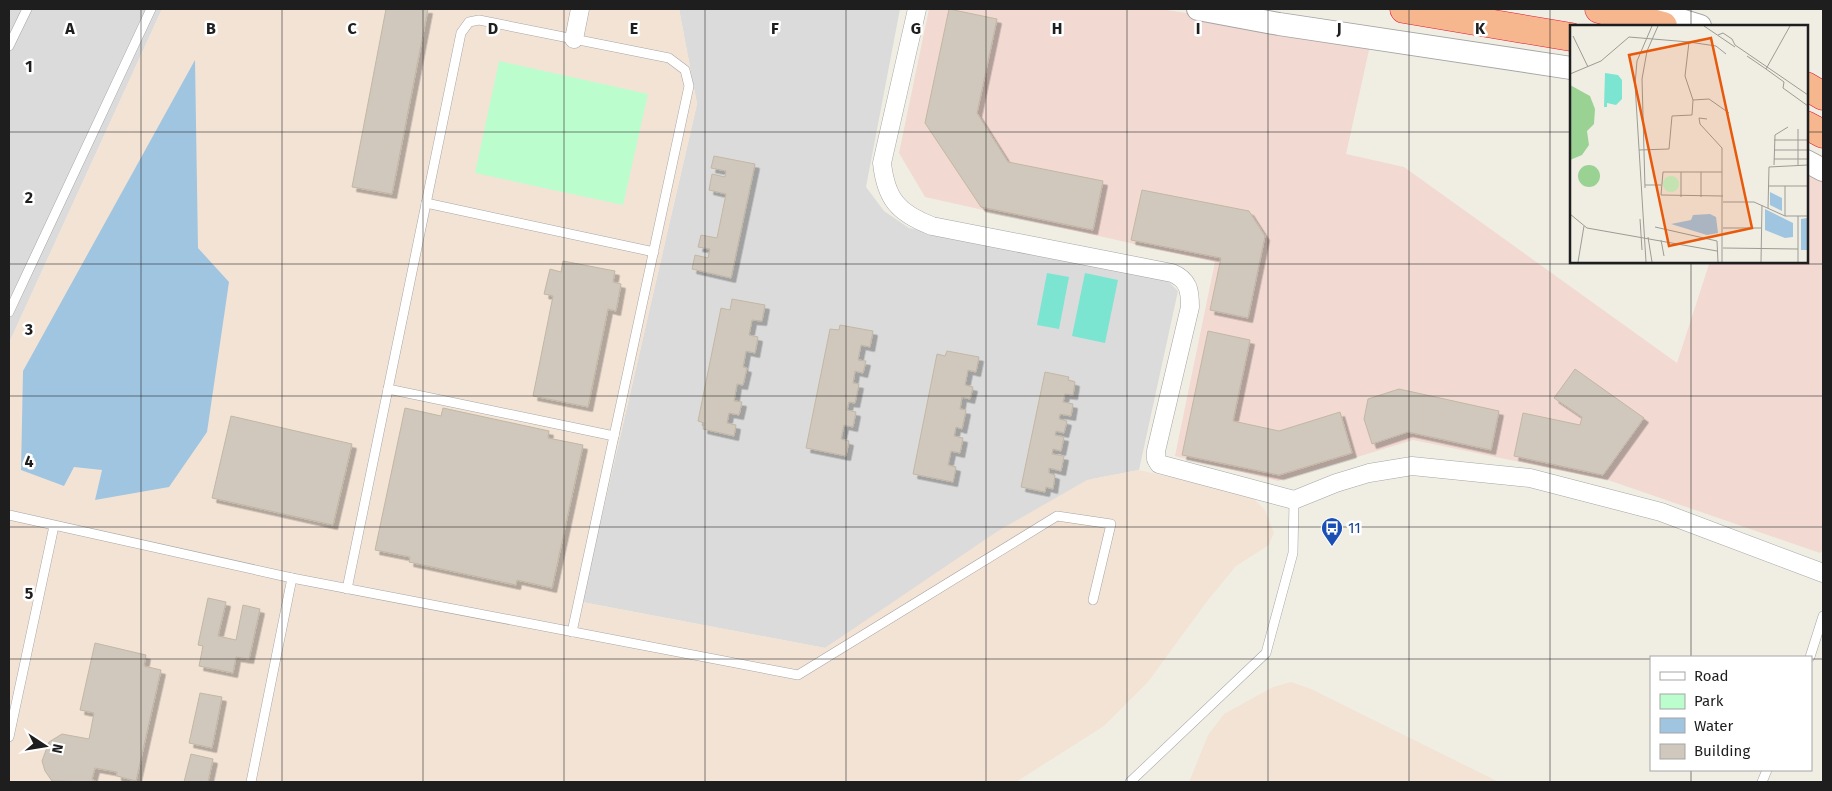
<svg xmlns="http://www.w3.org/2000/svg" width="1832" height="791" font-family="'Fira Sans',sans-serif">
<defs>
<filter id="shadow"><feDropShadow dx="4.5" dy="4.5" stdDeviation="0" flood-color="#0004"/></filter>
</defs>
<rect width="100%" height="100%" fill="#f0eee3"/>
<g fill="#dcdbdb">
<path d="M9,9H162L9,343Z"/>
<path d="M679,9H900L866,187L884,211L909,228L1073,259L1167,280L1178,291L1139,470L1092,479L908,593L825,648L582,602L697,104Z"/>
</g>
<path fill="#f2d9d1" d="M929,9H1160L1371,41L1346,154L1404,167L1677,363L1710,261H1806V164L1823,175V550L1820,553L1608,480L1413,440L1278,481L1175,456L1215,262L925,197L899,153Z"/>
<g fill="#f3e3d5">
<path d="M162,9H679L697,104L582,602L825,648L998,531L1087,480L1139,470L1251,496L1265,510L1274,533L1269,545L1236,566L1205,604L1148,682L1104,726L1016,782H9V343Z"/>
<path d="M1291,682L1311,689L1499,782H1189L1208,735L1224,714L1273,687Z"/>
</g>
<path fill="#bcfdce" d="M499,61L648,94L623,205L475,173Z"/>
<g fill="#7be5d1">
<path d="M1047,273L1069,277L1059,329L1037,325Z"/>
<path d="M1085,273L1118,280L1105,343L1072,336Z"/>
</g>
<path fill="#a0c5e1" d="M195,60L198,248L229,282L207,432L169,487L95,500L102,470L74,467L64,486L21,470L23,371Z"/>
<g fill="#d0c8bc" stroke="#c2b7a4" filter="url(#shadow)">
<path d="M386,9H428L392,194L352,187Z"/>
<path d="M949,9L997,19L977,113L1008,162L1103,181L1093,230L981,207L925,123Z"/>
<path d="M714,156L755,164L731,278L692,269L695,255L708,258L710,249L698,247L701,235L717,238L726,194L709,190L712,174L725,177L726,171L711,168Z"/>
<path d="M1142,190L1249,211L1265,236L1248,318L1210,310L1221,258L1131,240Z"/>
<path d="M563,261L615,271L613,282L621,284L616,311L608,309L588,407L533,396L553,296L544,294L550,269L561,272Z"/>
<path d="M732,299L765,305L762,321L752,320L749,335L758,337L755,353L746,351L743,367L747,368L743,385L737,384L734,401L742,402L739,415L729,413L727,423L736,425L734,436L703,429L704,423L698,421L721,308L730,310Z"/>
<path d="M840,325L873,331L870,347L861,345L858,360L866,361L863,373L855,371L853,383L859,384L855,403L849,402L847,410L856,412L853,427L844,425L841,439L849,441L846,456L806,448L830,329L839,330Z"/>
<path d="M1208,331L1250,340L1233,421L1279,431L1340,412L1352,453L1279,475L1182,455Z"/>
<path d="M947,351L979,357L976,372L968,370L965,385L973,387L970,399L962,397L960,409L966,410L962,429L956,427L954,436L963,438L960,453L951,451L948,465L956,467L953,482L913,474L937,354L945,356Z"/>
<path d="M1575,369L1644,418L1603,475L1514,456L1523,413L1580,425L1582,417L1554,398Z"/>
<path d="M1045,372L1069,377L1068,380L1075,382L1073,395L1065,394L1063,402L1073,404L1071,416L1060,414L1059,419L1067,421L1064,433L1056,431L1055,435L1064,437L1061,451L1053,449L1052,454L1064,456L1061,471L1049,468V473L1055,475L1053,489L1046,487L1045,492L1021,487Z"/>
<path d="M1399,389L1499,411L1491,450L1408,432L1372,444L1364,419L1368,399Z"/>
<path d="M405,408L441,416L443,408L549,431L548,438L583,445L552,588L517,580L516,585L409,562L410,557L375,550Z"/>
<path d="M231,416L352,444L333,525L212,498Z"/>
<path d="M208,598L226,602L218,636L236,640L243,605L260,609L249,659L236,657L233,673L199,666L203,646L198,645Z"/>
<path d="M95,643L146,655L144,666L161,670L136,781L117,776V772L95,768L92,779L97,782L52,781L45,771L42,761L49,742L62,734L89,739L94,713L80,710Z"/>
<path d="M200,693L222,697L212,748L189,743Z"/>
<path d="M191,754L213,759L208,782H184Z"/>
</g>
<g fill="none" stroke-linecap="round" stroke-linejoin="round">
<g stroke="#a5a5a5" stroke-width="10">
<g id="service">
<path d="M9,46L27,9"/>
<path d="M426,203L654,252"/>
<path d="M9,312L151,9"/>
<path d="M388,389L614,436"/>
<path d="M9,515L292,578L798,675L1057,516L1111,524L1093,600"/>
<path d="M347,589L461,33L469,22L479,20L669,58L685,70L689,86L572,632"/>
<path d="M1810,657L1823,616"/>
<path d="M9,737L54,526"/>
<path d="M251,782L292,578"/>
<path d="M1130,782L1266,653L1293,553L1294,500"/>
<path d="M1762,782L1767,770"/>
</g>
</g>
<g stroke="#a5a5a5" stroke-width="19">
<g id="minor">
<path d="M917,9L882,163C886,199 898,213 932,226L1172,273C1189,280 1190,291 1190,307L1156,451V459L1159,464L1294,500L1336,483L1369,473L1412,466L1530,478L1661,512L1823,573"/>
<path d="M574,39L580,9"/>
</g>
</g>
<g stroke="#a5a5a5" stroke-width="24">
<g id="tertiary">
<path d="M1198,9L1279,24L1571,68"/>
<path d="M1645,9L1700,26"/>
<path d="M1806,161L1823,170"/>
</g>
</g>
<g stroke="#e61734" stroke-width="29">
<g id="trunk">
<path d="M1404,9L1571,37"/>
<path d="M1599,9L1663,26"/>
<path d="M1806,86L1823,96"/>
<path d="M1806,125L1823,134"/>
</g>
</g>
<use href="#service" stroke="#fff" stroke-width="9"/>
<use href="#minor" stroke="#fff" stroke-width="18"/>
<use href="#tertiary" stroke="#fff" stroke-width="22"/>
<use href="#trunk" stroke="#f6b68e" stroke-width="28"/>
</g>
<path fill="none" stroke="#1e1e1e" stroke-width="1" stroke-opacity="0.55" d="M141,9V782M282,9V782M423,9V782M564,9V782M705,9V782M846,9V782M986,9V782M1127,9V782M1268,9V782M1409,9V782M1550,9V782M1691,9V26M9,132H1571M1806,132H1823M1691,261V657M9,264H1823M9,396H1823M9,527H1823M9,659H1651M1811,659H1823M1691,770V782"/>
<defs>
<g id="bus-pin" transform="scale(1.125)"><path d="M0 17L-7.5 6A9.5 9.5 0 1 1 7.5 6Z" fill="#1a4fb4" stroke="#fff"/><path d="M-5-6H5V4H4V6H2V4H-2V6H-4V4H-5ZM-3.5-4V0h7V-4ZM-3.5 1.2v1.5H-2V1.2ZM2 1.2v1.5H3.5V1.2Z" fill="#fff"/></g>
</defs>
<g fill-rule="evenodd">
<use href="#bus-pin" x="1332" y="528"/>
</g>
<g text-anchor="middle" dominant-baseline="central" stroke-width="5" stroke-linejoin="round" paint-order="stroke">
<g font-size="15" fill="#164399" stroke="#fff" text-anchor="start">
<text x="1348" y="528">11</text>
</g>
</g>
<g transform="translate(1570 25)">
<rect width="238" height="238" fill="#f0eee3"/>
<path d="M0,60L20,71L25,84L24,99L17,106L19,120L12,130L0,135ZM8 151a11 11 0 1 1 22 0a11 11 0 1 1-22 0Z" fill="#9ad294"/>
<path d="M93 159a8 8 0 1 1 16 0a8 8 0 1 1-16 0Z" fill="#bcfdce"/>
<path d="M35,48L48,50L52,55V74L46,80L37,78V82H34Z" fill="#7be5d1"/>
<path d="M200,167L212,173V186L200,180ZM195,184L223,198V212L215,213L195,205ZM140,189L146,192L148,208L137,210L101,199L121,195L123,190ZM237,193V225H231V194Z" fill="#a0c5e1"/>
<path fill="none" stroke="#9c9b94" stroke-width="1" d="M134,1L165,22M220,1L196,44L214,57L213,63L238,81M148,10L153,8L162,14L165,20L238,70M3,11L18,42M119,17L146,21L156,29M177,31L196,44M0,49L31,36L59,12L119,17L115,51L123,75L122,90L102,91L99,124L69,125M123,75L139,74L159,88M137,94L129,93L130,99L152,123V237M228,104V140M204,115H238M204,125H238M204,134H238M204,140L205,110L218,102M111,147V172M131,147V172M152,147H93L91,170L153,171M75,160H91M198,161H238M215,161V191M75,163L72,54L77,26L88,1M153,177H184L215,191H238M198,183L199,142L238,140M0,189L17,203L147,226M228,191V237M70,194L72,225M85,202L147,216L148,237M153,203H191M78,212L82,237M91,215L94,231M153,223L228,224M8,237L14,201M76,237L65,59L67,36L82,1M191,237L192,180"/>
<path fill="#e8590c" fill-opacity="0.15" stroke="#e8590c" stroke-width="2.5" d="M141,13L182,203L99,221L59,30Z"/>
<rect width="238" height="238" fill="none" stroke="#1e1e1e" stroke-width="2.5"/>
</g>
<g font-size="16" text-anchor="middle" font-weight="bold" fill="#1e1e1e" stroke="#fff" stroke-width="5" stroke-linejoin="round" paint-order="stroke">
<text x="70" y="34">A</text>
<text x="211" y="34">B</text>
<text x="352" y="34">C</text>
<text x="493" y="34">D</text>
<text x="634" y="34">E</text>
<text x="775" y="34">F</text>
<text x="916" y="34">G</text>
<text x="1057" y="34">H</text>
<text x="1198" y="34">I</text>
<text x="1339" y="34">J</text>
<text x="1480" y="34">K</text>
<text x="29" y="72">1</text>
<text x="29" y="203">2</text>
<text x="29" y="335">3</text>
<text x="29" y="467">4</text>
<text x="29" y="599">5</text>
</g>
<rect width="1832" height="791" fill="none" stroke="#1e1e1e" stroke-width="20"/>
<rect x="1650" y="656" width="162" height="115" fill="#ffffff" stroke="#a5a5a5"/>
<rect x="1660" y="672" width="25" height="8" fill="#ffffff" stroke="#a5a5a5"/>
<text x="1694" y="681" font-size="15" fill="#1e1e1e">Road</text>
<rect x="1660" y="694" width="25" height="15" fill="#bcfdce" stroke="#a5a5a5"/>
<text x="1694" y="706" font-size="15" fill="#1e1e1e">Park</text>
<rect x="1660" y="718" width="25" height="15" fill="#a0c5e1" stroke="#a5a5a5"/>
<text x="1694" y="731" font-size="15" fill="#1e1e1e">Water</text>
<rect x="1660" y="744" width="25" height="15" fill="#d0c8bc" stroke="#a5a5a5"/>
<text x="1694" y="756" font-size="15" fill="#1e1e1e">Building</text>
<g transform="translate(45 746) rotate(102)" stroke="#ffffff" stroke-width="4" paint-order="stroke">
<path d="M0-4L9 19L0 12L-9 19Z" fill="#1e1e1e"/>
<text y="-8" font-size="14" font-weight="bold" text-anchor="middle" fill="#1e1e1e">N</text>
</g>
</svg>
